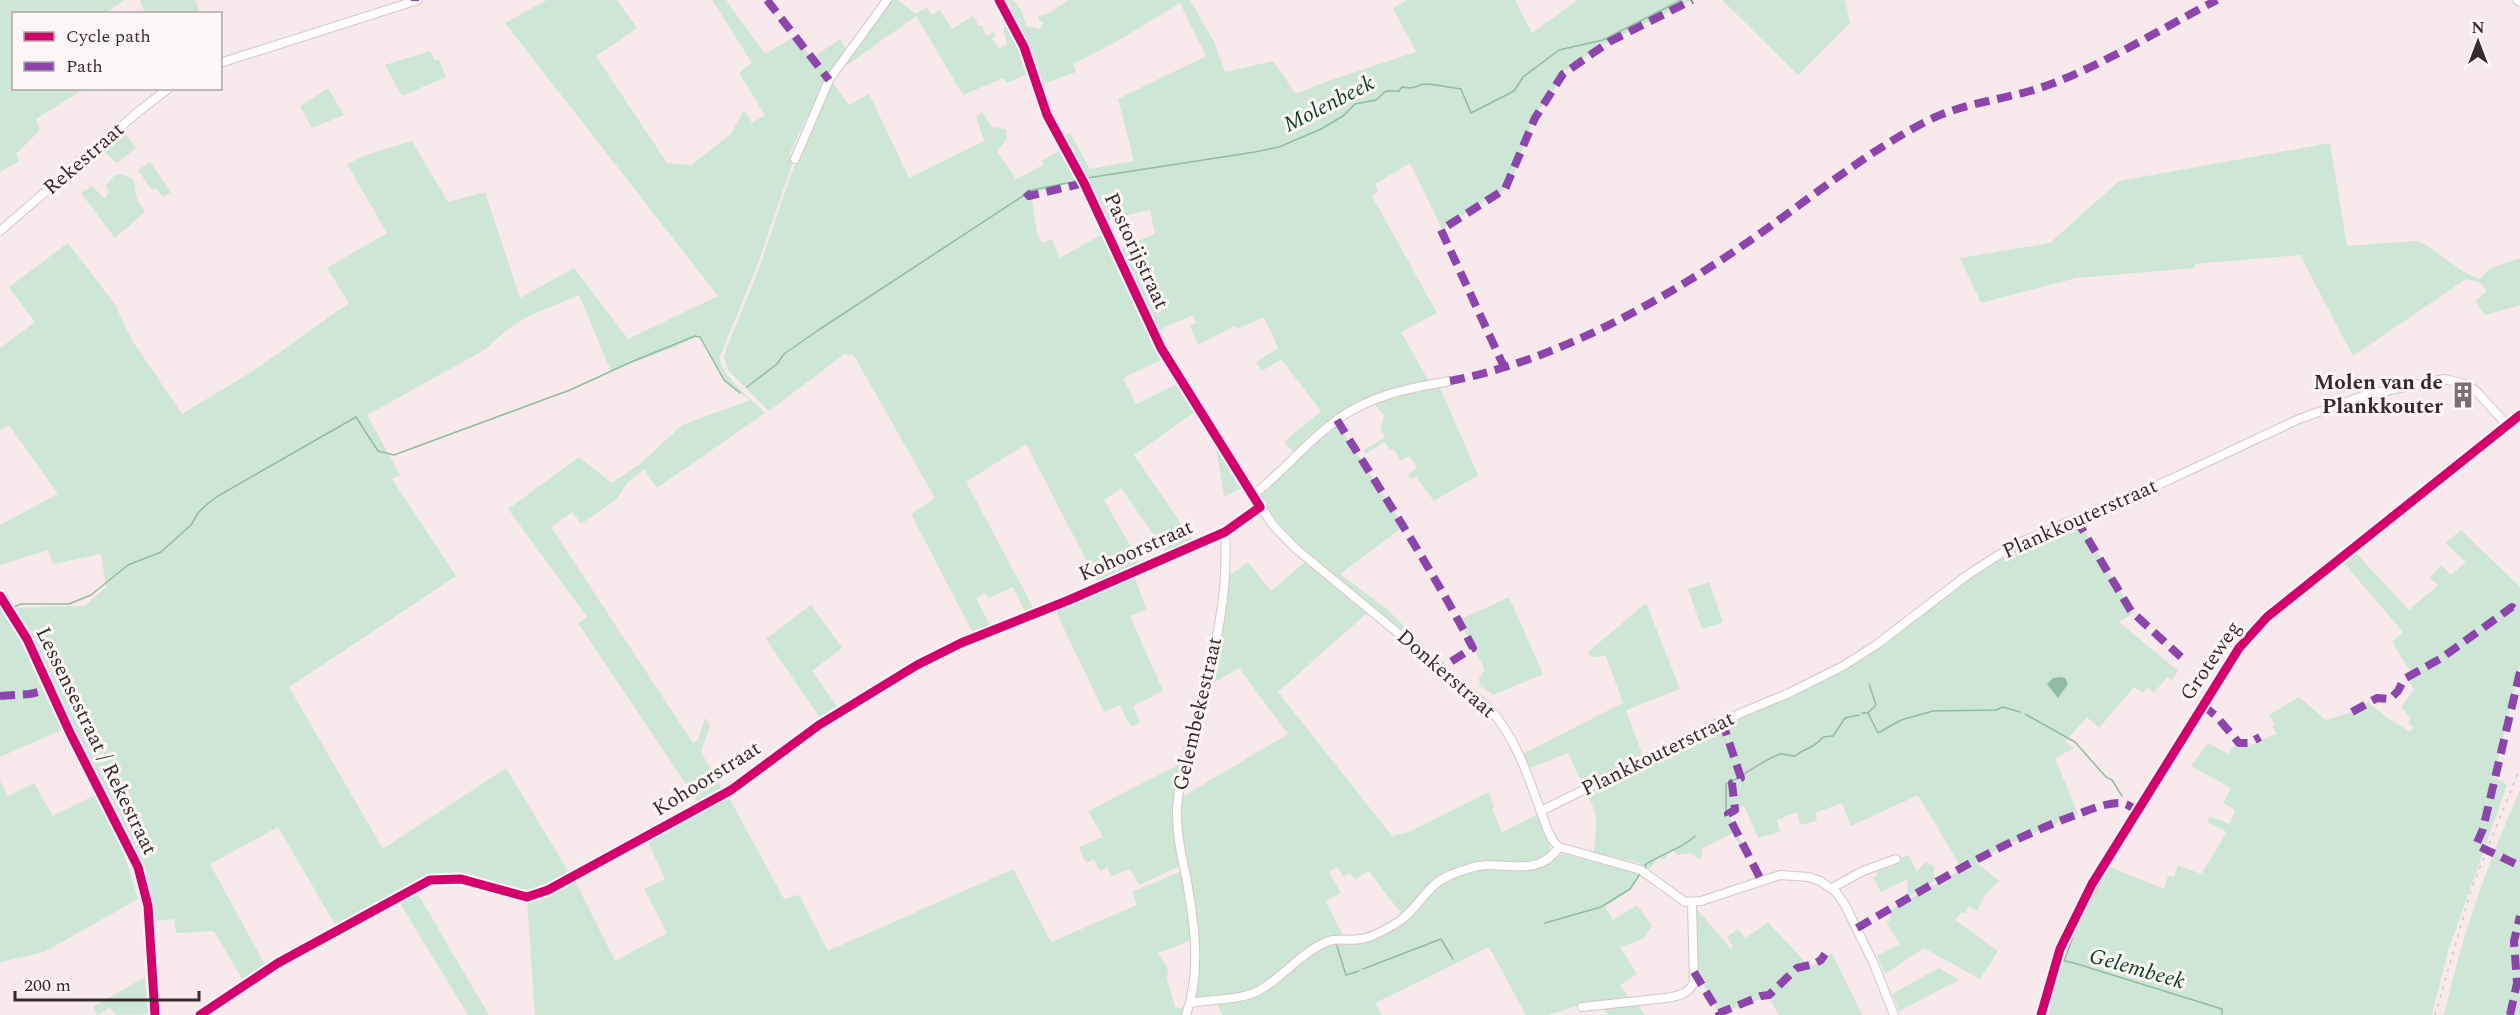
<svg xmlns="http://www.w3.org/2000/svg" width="2520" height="1015" font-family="Spectral,serif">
<rect width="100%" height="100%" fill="#f7e9ec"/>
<g fill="#cee6d5">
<path d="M0,0H124L106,13L14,14V88L84,89L36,119L40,130L16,154L19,161L0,172Z"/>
<path d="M140,0H195L200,13H145Z"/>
<path d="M547,0H617L637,28L596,56L667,163L691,165L731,134L744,110L752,123L765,115L739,73L752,63L712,0H726L765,54L795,36L812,58L840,39L847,51L810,121L807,116L790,153L794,158L759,261L720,356C718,375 753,399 765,413L657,488L644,469L626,484L617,499L581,524L572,512L551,527L693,743L698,740L705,718L710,726L701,752L724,792L700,805L578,623L587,617L508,509L579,457L612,483L641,463L682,425L750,400L724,381L699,335L677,346L611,371L579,295L527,317L508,329L484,350L367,415L400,475L392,479L456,576L289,687L383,849L506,768L571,876L556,884L526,894L466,877L438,875L425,878L336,926L278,827L210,864L266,967L244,982L214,931L176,933L174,919L155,921C147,854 110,798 80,740C58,696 38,651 13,608L85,606L106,587L101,554L53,564L48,550L0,565V525L58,494L9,425L0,430V348L35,322L9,287L68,243L114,303L132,340L182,414L253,371L349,303L327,268L387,233L347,164L366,155L412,141L448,202L485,192L520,298L574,268L628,339L718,296L505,23Z"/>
<path d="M889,0H898L916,14L927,7L931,15L940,10L952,29L973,16L979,26L982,25L986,36L994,32L996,36L992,38L999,49L1007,44L1003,28L1010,26L1030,73L1006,83L1004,78L963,95L916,16L836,73Z"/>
<path d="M1003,0H1013L1022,11L1026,26L1039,29L1044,22L1038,20L1039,16L1050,13L1068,0H1190L1214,42L1225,72L1273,61L1296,94L1328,81L1416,52L1393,8L1407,0H1515L1532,33L1578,0H1692L1603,45L1563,72L1559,83L1535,115L1513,175L1501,193L1486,200L1442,229L1410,163L1375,184L1378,192L1372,196L1437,313L1401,332L1429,382L1373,396L1296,454L1284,442L1321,411L1281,359L1262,371L1256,362L1278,348L1264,317L1237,329L1235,326L1198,345L1190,326L1196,323L1193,315L1157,331L1120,248L1155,234L1150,210L1107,220L1064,136L1070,133L1090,169L1134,161L1118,99L1206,56L1180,3L1114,43L1073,64L1076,72L1041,85L1028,45Z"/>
<path d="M1722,0H1845L1850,23L1798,75Z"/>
<path d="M430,51L434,60H439L446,77L402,96L385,65Z"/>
<path d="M831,81L849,105L869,94L909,178L984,141L976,116L982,112L992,127L1006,129L1007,139L997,151L1016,179L1043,165L1041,161L1061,150L1079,182L1031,193L1037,233L1042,243L1052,239L1060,258L1104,233L1165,358L1123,378L1136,404L1179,383L1196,411L1134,455L1193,541L1167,554L1121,488L1104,500L1142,566L1099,585L1026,444L966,482L1035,611L1026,613L1013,587L989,598L986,593L976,598L991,627L974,635L911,514L935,498L853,354L849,356L846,353L769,411L728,370L724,357L727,347L759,269L790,177Z"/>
<path d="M328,88L344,115L312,128L300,106Z"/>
<path d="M124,132L136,148L117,163L102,150Z"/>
<path d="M2330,143L2347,246L2416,241L2423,243L2464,272L2479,279L2491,268L2520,258V305L2485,315L2475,301L2487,291L2479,282L2466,279L2353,356L2300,255L2195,264V268L2076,278L1981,303L1960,258L2050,243L2119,181Z"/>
<path d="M150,162L171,192L163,197L156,188L152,190L138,170Z"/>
<path d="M120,174C137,179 134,180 136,195C136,200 143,208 145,212L115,238L81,193L92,186L105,199L109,191L106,186L114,176Z"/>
<path d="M1439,386L1478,475L1434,501L1416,477L1411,479L1408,475L1417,467L1409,456L1401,461L1394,449L1390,450L1385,442L1365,454L1363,450L1385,438L1381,430L1384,415L1373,403L1382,399Z"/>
<path d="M1335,425H1338L1400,520L1403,519L1407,524L1340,574L1387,609L1427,649C1371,605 1297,557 1259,496Z"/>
<path d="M1212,436L1244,487L1224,497L1219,464Z"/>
<path d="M2078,519L2133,613L2119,622L2178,671L2172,680L2167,677L2154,693L2147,688L2143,693L2134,687L2099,728L2087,717L2065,742L2074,748L2055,758L2078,814L2002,847L1976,862L1999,881L1986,893L1977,911L1969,906L1965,914L1962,912L1955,920L1998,951L1980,979L1924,948L1885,974L1877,956L1900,944L1886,922L1891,919L1888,911L1962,869L1918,795L1851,826L1842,803L1815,813L1817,821L1800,825L1797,812L1777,820L1780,832L1758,838L1744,806L1728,814L1744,847L1740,846L1733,833L1702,849V858L1698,859L1691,853L1678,855L1672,850L1664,859L1659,858L1649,869L1639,863L1593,852C1597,830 1600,812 1585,793L1722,723L1741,779L1723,722L1823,679L1966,578L2014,547Z"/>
<path d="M2461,530L2520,587V665L2494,777L2507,785L2448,951L2432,1015H2048L2067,947L2110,867L2164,889L2168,876L2174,877L2178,865L2201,874L2227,832L2207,822L2210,816L2229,824L2235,810L2223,803L2231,788L2191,766L2208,743L2228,754L2236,743C2250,751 2263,737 2277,734L2272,726L2275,724L2269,715L2299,697L2326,720L2352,712L2368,702L2389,719L2410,732L2413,727L2408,723L2411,718L2401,707L2414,689L2406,678L2428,666L2412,674L2392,642L2403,632L2343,562L2355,552L2409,610L2438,585L2430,578L2441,565L2451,575L2466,562L2445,543Z"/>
<path d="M1248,562L1271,591L1305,562L1367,613L1278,692L1392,836L1406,833L1489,792L1494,807L1492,809L1502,832L1538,814L1551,851L1530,863L1484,868L1518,870L1533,868L1563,854L1641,874L1631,889L1605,907L1613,920L1637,905L1652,926L1643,939L1620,947L1637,974L1620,985L1632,1001L1577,1006L1548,1015H1526L1489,947L1375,1003L1382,1015H1222L1217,1001L1250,997L1297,963L1333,943L1360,942L1403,916L1369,871L1355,879L1350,873L1343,876L1337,867L1329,872L1341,893L1326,901L1344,938L1305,952L1253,991L1200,998L1194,995L1199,941L1181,830L1182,797L1288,734L1239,668L1210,685L1221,632L1227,577Z"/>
<path d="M1134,575L1146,609L1130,616L1163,691L1133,706L1140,722L1131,727L1120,705L1104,712L1055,610Z"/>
<path d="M1709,582L1723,622L1702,629L1688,589Z"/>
<path d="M1509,597L1543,674L1493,695L1480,686L1479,678L1485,670L1459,620Z"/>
<path d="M0,601L26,645L64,729L0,757Z"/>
<path d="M1646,603L1680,689L1626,710L1644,759L1585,788L1568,753L1528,769L1522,754L1623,703L1606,656L1593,657L1587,653Z"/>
<path d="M811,605L842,648L812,671L839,709L822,721L766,639Z"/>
<path d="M1182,763L1177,782L1180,866L1139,885L1130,869L1111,876L1107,867L1100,871L1094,859L1086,863L1079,847L1103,837L1088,811Z"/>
<path d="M0,781L8,796L34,783L53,816L97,794L119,837L138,899L44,952L0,962Z"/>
<path d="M2520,790V1015H2444C2461,938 2488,862 2520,790Z"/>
<path d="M728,796L784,899L799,895L828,951L1013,869L1051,942L1137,905L1132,892L1182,871L1194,939L1158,953L1168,969L1167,979L1175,1007L1186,1009L1184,1015H535L527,900L575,881L615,961L667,933L644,889L665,879L647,840Z"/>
<path d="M1908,855L1917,871L1926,862L1935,867L1933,873L1936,880L1908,897L1907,879L1881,892L1873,877L1878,875L1875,868Z"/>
<path d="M416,891L489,1015H468L398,900Z"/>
<path d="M1696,908L1731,949L1733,946L1727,937L1738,929L1746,938L1768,922L1807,964L1813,965L1832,953L1862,1015H1779L1769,998H1763L1719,1014L1696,970Z"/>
<path d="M1939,968L1959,980L1899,1011L1892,994Z"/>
<path d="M145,977L148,1014L116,1015L110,1008L97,1015L93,1007Z"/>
<path d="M1637,1004L1645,1015H1608L1601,1006Z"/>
</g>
<path fill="#92bca2" d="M2060,677L2065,678L2068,684L2058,698L2047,684L2053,678Z"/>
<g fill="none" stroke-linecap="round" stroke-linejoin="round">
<g stroke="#92bca2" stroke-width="1.5">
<path d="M1087,178L1255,152L1279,147L1321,129L1343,116L1355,104L1376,100L1386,91H1399L1402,87C1418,90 1416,84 1426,84C1438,85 1449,87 1461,89L1471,113L1514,91L1523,77L1559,50L1603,40L1681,0"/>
<path d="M747,387L777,364L784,354L820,329L1032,190L1077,181"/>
<path d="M14,607L21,604H69L91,595L128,565L161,552L191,525L198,513L206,505L218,496L356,417L378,451L394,455L570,390L631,362L695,336L700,337L724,380L740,393"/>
<path d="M1862,713H1868L1878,733L1901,720L1933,711L1996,710L2003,707L2020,712"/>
<path d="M1868,713L1876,705L1869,684"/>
<path d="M2025,714L2075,742L2106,777L2112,780L2122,796"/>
<path d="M1742,776C1746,772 1774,755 1781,754C1785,754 1791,756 1795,756C1805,748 1815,748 1823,737L1833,736L1845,718L1859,715"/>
<path d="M1726,813V784L1740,777"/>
<path d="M1646,867L1645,865C1660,854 1684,848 1695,836"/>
<path d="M2083,915L2101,881"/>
<path d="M1545,923L1601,907L1630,889L1640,874"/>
<path d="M2074,934L2082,917"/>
<path d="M2073,937L2064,961L2074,963L2222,1009V1015"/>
<path d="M1337,946L1346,975L1359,971"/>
<path d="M1363,969L1441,939L1453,959"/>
</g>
<g stroke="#d3c6c9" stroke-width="10">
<g id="minor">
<path d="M999,0L1024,47L1047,115L1084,183L1161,348L1272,524L1295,548L1490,709C1520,743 1532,789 1548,831L1553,841L1559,847L1641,870L1685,902L1701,901L1780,875L1809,877L1820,881L1836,892L1845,905L1873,962L1894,1015"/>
<path d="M2517,0L2520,2"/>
<path d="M220,63L418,0"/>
<path d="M795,159L829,80L887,0"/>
<path d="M0,231L139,111L169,88"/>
<path d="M1253,495C1283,472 1307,441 1338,419C1372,395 1409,388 1450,381"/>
<path d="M0,596L27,639L70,733L138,867L148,906L155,1015"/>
<path d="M1541,811L1722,721L1789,693L1843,666L1876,645L1966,576L2014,545L2169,480L2299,419L2366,395L2444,379L2468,385L2478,393L2507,425"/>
<path d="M1832,888L1863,871L1896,859"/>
<path d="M1191,1003C1210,999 1242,1000 1258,991C1283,978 1300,952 1329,941C1339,938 1351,941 1361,939C1374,937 1387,929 1398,922C1418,909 1427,885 1448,876C1460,871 1475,865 1488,865C1513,865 1542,874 1559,847"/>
<path d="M1582,1007L1666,998C1678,996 1689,994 1694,982L1692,903"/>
<path d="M200,1015L278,963L430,880L461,879L527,897L548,890L731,790L819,725L917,665L961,643L1069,600L1225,532L1260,507"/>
<path d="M1186,1015C1202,971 1194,921 1186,876C1181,854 1176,831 1177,808C1180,775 1190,743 1199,711C1215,653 1229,592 1225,532"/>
</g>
</g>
<g stroke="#d3c6c9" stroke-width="11">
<path id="major" d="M2041,1015L2060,949L2092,884L2239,648L2267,617L2520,415"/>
</g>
<use href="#minor" stroke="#fefcfc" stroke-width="8"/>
<use href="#major" stroke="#fefcfc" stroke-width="9"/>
<path stroke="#cac6c7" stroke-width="1.5" stroke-dasharray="3 6" stroke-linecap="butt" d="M2435,1015L2472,887L2520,768"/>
<g stroke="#8e44ad" stroke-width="8" stroke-dasharray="15 8" stroke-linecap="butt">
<path d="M415,0V1"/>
<path d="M767,0L829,80"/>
<path d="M1026,192L1029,196L1084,183"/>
<path d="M1505,369L1441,230L1505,189L1535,118L1563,74L1609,42L1692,0"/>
<path d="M1450,381C1557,360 1659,303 1748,242C1807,201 1862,155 1925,122C1965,101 2010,100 2051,84C2109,62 2162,28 2217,0"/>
<path d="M1337,420C1384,496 1432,569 1473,648L1442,667"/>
<path d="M2076,519L2131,611L2181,657"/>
<path d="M2520,672L2483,829L2476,845L2520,866"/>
<path d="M0,696L30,694L50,689"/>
<path d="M2203,705L2217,717L2239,743H2249L2260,737"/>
<path d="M2352,712L2377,698L2390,699L2398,691L2404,679L2440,659L2512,607L2520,613"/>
<path d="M1722,721L1741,778L1732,783L1735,810L1728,814L1730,819L1761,880"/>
<path d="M1857,928C1928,887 1996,844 2073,816C2087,811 2106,802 2122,803C2128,804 2133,808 2138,811"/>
<path d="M1694,972L1719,1013L1761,996L1769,995L1797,968L1814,964L1821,960L1825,954"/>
<path d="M2510,1015L2517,983L2514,941L2520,916"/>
</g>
<g stroke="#fdf6f7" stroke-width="13">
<g id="cycleway">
<path d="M0,596L27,639L70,733L138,867L148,906L155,1015"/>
<path d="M200,1015L278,963L430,880L461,879L527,897L548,890L731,790L819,725L917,665L961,643L1069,600L1225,532L1260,507L1161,348L1084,183L1047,115L1024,47L999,0"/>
<path d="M2041,1015L2060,949L2092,884L2239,648L2267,617L2520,415"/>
</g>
</g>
<use href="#cycleway" stroke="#d6006c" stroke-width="9"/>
</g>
<defs>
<g id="building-bare" transform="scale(2.07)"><path d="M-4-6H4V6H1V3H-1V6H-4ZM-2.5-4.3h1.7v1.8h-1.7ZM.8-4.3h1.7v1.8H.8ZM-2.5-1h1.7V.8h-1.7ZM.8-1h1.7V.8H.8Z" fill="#7a6e70" stroke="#fdf6f7" stroke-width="2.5" paint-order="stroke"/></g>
</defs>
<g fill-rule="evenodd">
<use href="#building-bare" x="2463" y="395"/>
</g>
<g text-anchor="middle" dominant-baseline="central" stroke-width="6" stroke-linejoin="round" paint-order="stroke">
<g font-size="21" fill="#372b2e" stroke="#fdf6f7">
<text transform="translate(84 159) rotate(-41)">Rekestraat</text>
<text transform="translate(1136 251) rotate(65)">Pastorijstraat</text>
<text transform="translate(2080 519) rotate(-24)">Plankkouterstraat</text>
<text transform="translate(1136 551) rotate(-24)">Kohoorstraat</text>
<text transform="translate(2211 661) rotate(-56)">Groteweg</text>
<text transform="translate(1446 674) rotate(41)">Donkerstraat</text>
<text transform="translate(1198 714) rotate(-77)">Gelembekestraat</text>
<text transform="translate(96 741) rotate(64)">Lessensestraat / Rekestraat</text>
<text transform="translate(1658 754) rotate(-26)">Plankkouterstraat</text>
<text transform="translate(707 779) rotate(-32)">Kohoorstraat</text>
</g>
<g font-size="21" font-weight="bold" fill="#372b2e" stroke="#fdf6f7" text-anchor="end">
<text x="2443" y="383">Molen van de<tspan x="2443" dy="24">Plankkouter</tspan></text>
</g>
<g font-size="22" font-style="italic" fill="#073e25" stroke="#fdf6f7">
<text transform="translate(1329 104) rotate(-27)">Molenbeek</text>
<text transform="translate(2137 969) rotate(16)">Gelembeek</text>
</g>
</g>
<rect x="12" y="12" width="210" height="78" fill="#fdf6f7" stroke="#aea5a7" stroke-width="1.5"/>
<rect x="24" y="32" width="30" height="9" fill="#d6006c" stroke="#aea5a7" stroke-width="1.5"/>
<text x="66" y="42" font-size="18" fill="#372b2e">Cycle path</text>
<rect x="24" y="62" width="30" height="9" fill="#8e44ad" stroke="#aea5a7" stroke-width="1.5"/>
<text x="66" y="72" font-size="18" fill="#372b2e">Path</text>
<g transform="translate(2478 42)" stroke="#fdf6f7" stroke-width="4.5" paint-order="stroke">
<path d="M0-4.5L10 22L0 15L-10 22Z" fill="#372b2e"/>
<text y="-9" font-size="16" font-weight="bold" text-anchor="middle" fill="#372b2e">N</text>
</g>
<path d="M15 991v9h184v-9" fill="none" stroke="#372b2e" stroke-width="3"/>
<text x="24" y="991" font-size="18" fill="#372b2e" stroke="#fdf6f7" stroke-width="4.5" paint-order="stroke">200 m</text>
</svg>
